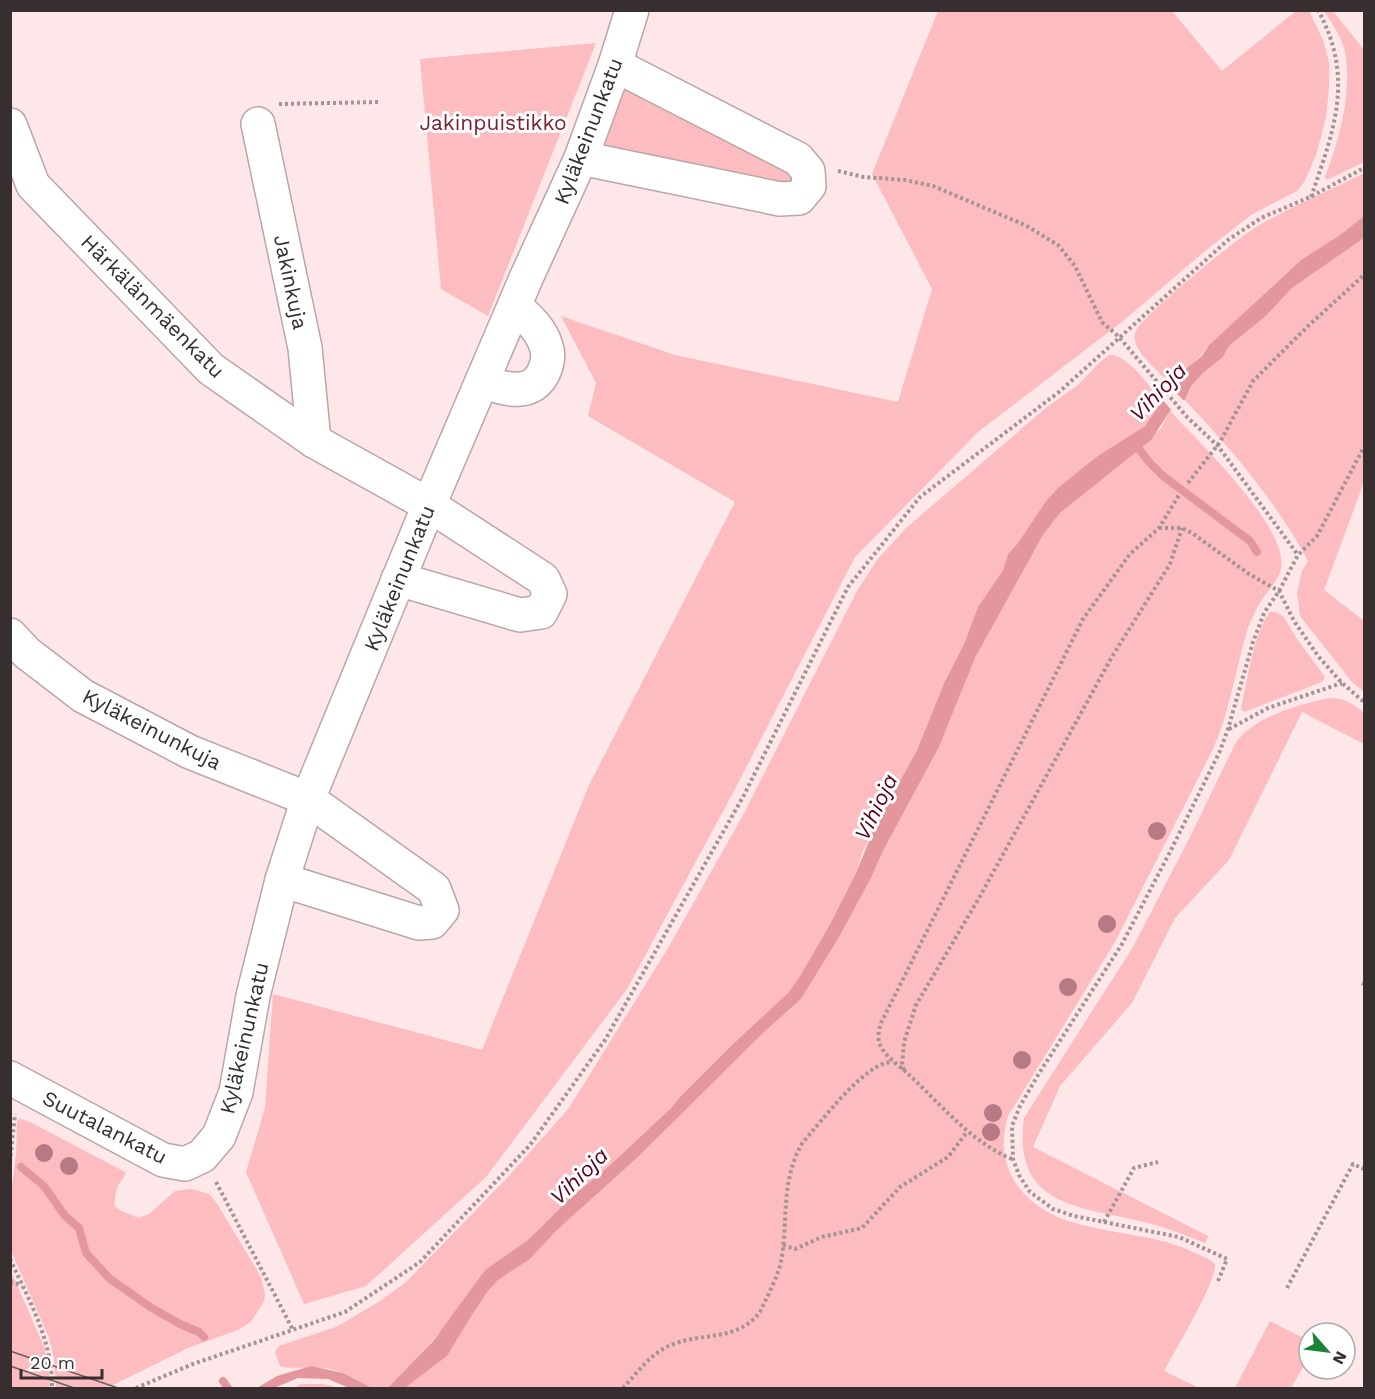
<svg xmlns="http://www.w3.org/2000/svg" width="1375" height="1399" font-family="'Work Sans',sans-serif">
<rect width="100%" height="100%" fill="#fee7e8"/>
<g fill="#fcbcc0">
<path d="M938,11H1172L1222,71L1296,11H1309L1323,40L1329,62V87L1326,117L1317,152L1305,181L1297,191L1251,215L1205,251L1123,321L978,432L855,557L735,789L627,989L486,1177L366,1286L304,1304L246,1172L265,1108L273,994L482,1050L589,785L735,502L588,416L596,383L561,316L675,355L898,402L932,289L872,174Z"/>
<path d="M1324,11H1333L1364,50V162L1327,180L1325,177C1339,140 1351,98 1346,57C1344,41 1333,24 1324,11Z"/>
<path d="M596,43L488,316L441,289L420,59Z"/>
<path d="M629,87L791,174V182L786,188L604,147V138L620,94Z"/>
<path d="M1364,173V216L1340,235L1301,260L1209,345C1199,360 1183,371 1172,386C1163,375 1136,354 1135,340C1134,339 1135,332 1136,331C1142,316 1232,243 1250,231C1286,208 1327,192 1364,173Z"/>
<path d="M1364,238V482L1324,590L1364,621V692L1352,682L1300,616L1297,592L1302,571L1308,561C1276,501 1232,450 1185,400L1191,386L1203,373L1223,357L1229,346L1266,316L1292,288Z"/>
<path d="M1109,355C1127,353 1151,388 1162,402L1145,426L1099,455L1046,501L1018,543L1008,554L1003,570L978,607L964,644L945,681L917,750L862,853L856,873L829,926L800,976L788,993L734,1043L680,1097L671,1108L608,1167L570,1198L529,1239L485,1270L447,1324L392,1386C375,1397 356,1378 340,1372C318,1363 299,1371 280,1366L275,1352L279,1346L336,1327L377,1303L405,1283L506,1179L569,1108L668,948L742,817L857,591L877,560L906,528L1047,407L1078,385L1100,362Z"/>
<path d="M1170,411C1197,440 1289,528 1281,568C1279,580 1269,589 1263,598C1256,608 1251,620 1247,631C1235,671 1230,711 1213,749L1115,942L1008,1116C1001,1139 1002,1161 1015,1182C1053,1241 1139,1224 1195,1253C1202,1256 1209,1259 1215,1264C1217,1281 1174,1352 1164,1371L1199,1388H405L447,1356L472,1315L488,1291L498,1280L530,1259L556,1231L638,1157L762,1034L801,999L838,939L870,880L884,849L939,747L975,658L1043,535L1060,513L1161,428Z"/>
<path d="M1270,612H1276L1284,617L1297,639L1325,677L1322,682L1244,712L1241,709C1246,685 1255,629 1270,612Z"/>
<path d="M1329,698C1344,698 1354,704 1364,713V744L1302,712L1229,860L1175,918L1132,1003L1060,1086L1033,1147L1208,1236L1205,1243C1186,1235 1167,1228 1148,1223C1082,1206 1012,1209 1024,1118L1133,947L1192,833L1235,744C1254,716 1298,705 1329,698Z"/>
<path d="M19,1118L32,1123L125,1172V1175L117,1187L114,1205L120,1210L138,1218L149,1214L175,1191L191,1189L209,1194L216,1202L261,1277L265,1294L264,1301L251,1322L238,1330L188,1348L107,1388H56L54,1358L49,1338L11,1251V1194L16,1154L17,1123Z"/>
<path d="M10,1269L45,1349L51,1388H11Z"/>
<path d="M1270,1321L1309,1341V1357L1291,1388H1235Z"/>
<path d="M302,1384H324L339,1388H297L298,1385Z"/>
</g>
<g fill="#e3979d">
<path d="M1364,216V238L1292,288L1266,316L1229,346L1223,357L1203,373L1191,386L1185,400L1170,411L1151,440L1060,513L1043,535L975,658L939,747L884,849L870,880L838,939L801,999L762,1034L638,1157L556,1231L530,1259L498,1280L488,1291L472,1315L447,1356L405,1388H388L434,1340L485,1270L529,1239L570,1198L608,1167L671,1108L680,1097L734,1043L788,993L800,976L829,926L856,873L874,829L917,750L945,681L964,644L978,607L1003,570L1008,554L1018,543L1046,501L1058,488L1099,455L1145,426L1183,371L1202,356L1209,345L1301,260L1340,235Z"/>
<path d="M311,1366L343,1373L372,1388H349L328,1379L298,1378L274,1388H257L277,1376Z"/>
</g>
<path fill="#fee7e8" d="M1169,385L1186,403L1173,412L1161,398Z"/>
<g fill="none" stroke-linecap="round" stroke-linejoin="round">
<g stroke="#e3979d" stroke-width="8">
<path d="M1134,442L1149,462L1163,476L1250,541L1257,552"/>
<path d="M21,1167L44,1186L65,1216L79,1228L86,1253L109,1278L150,1307L180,1324L199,1332L204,1337"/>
<path d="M223,1381L228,1388"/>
</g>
<g stroke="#bba6a7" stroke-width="36">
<g id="minor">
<path d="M258,124L305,348L314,441"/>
<path d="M10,125L33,185L211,369L314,441L429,505L543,579L550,594L541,612L520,615L398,579"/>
<path d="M581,158L780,199L799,198L809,186L808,171L798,159L615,65"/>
<path d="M482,381C505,390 534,398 545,369C548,361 549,354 546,346C541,329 527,317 515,306"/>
<path d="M10,635L27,653L83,696L190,752L308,799L434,889L442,910L432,922L419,923L282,880"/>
<path d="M10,1078L163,1160L185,1164L202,1156L219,1136L236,1092L253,996L282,880L308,799L429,505L527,276L581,158L615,65L632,10"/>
</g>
</g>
<g stroke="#a49394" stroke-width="4" stroke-dasharray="3 3" stroke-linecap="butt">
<path d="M279,104L381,102"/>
<path d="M838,171L864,177L905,180L933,186L1025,225L1058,245L1075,266L1102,322L1119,337L1187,417L1218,446L1298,555"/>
<path d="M1311,197C1334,130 1355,78 1318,10"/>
<path d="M1188,483L1220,442L1253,381L1307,327L1364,275"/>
<path d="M1159,528H1182L1192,533L1249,574L1279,591L1294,621L1318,656L1342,683L1364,702"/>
<path d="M1229,729L1268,708L1342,683"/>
<path d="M1362,983L1364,984"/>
<path d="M904,1070L902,1065L904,1042L916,1005L979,898L1113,655L1170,564L1182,528"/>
<path d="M1012,1159C969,1141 940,1103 906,1072C897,1064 885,1056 880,1045C877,1039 879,1029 881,1023L1083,619L1130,554L1159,528L1179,495"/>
<path d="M10,1162L15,1114"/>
<path d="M216,1182L293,1330"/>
<path d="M1104,1222L1134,1168L1158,1162"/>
<path d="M783,1245L795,1249L822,1237L862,1228L900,1187L948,1157L967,1132"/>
<path d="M10,1259C29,1300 53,1342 52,1388"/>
<path d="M1218,1281L1227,1259L1179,1237L1074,1216L1053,1209L1030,1192L1019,1175L1013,1159L1012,1126L1020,1106L1038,1075L1122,944L1171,850L1220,751L1228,729L1253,642L1264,613L1279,591L1298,555L1317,536L1364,447"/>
<path d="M10,1282L22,1285"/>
<path d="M1287,1288L1353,1164L1364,1169"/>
<path d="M136,1388L193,1364L345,1312L420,1262L530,1145L605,1040L743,797L848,587L920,497L1059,392L1228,240L1261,218L1310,197L1364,168"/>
<path d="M623,1388C637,1373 651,1353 671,1345C702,1332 737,1342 760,1312C768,1294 779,1276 782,1256C788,1215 781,1179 803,1142C822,1121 866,1061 893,1062"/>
</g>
<use href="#minor" stroke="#fff" stroke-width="33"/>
<g stroke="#6c5f60" stroke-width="1.5">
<path d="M10,1351L118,1388"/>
<path d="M10,1366L74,1388"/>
</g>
</g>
<g fill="#b57a83">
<circle cx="1157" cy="831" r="9"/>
<circle cx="1107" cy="924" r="9"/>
<circle cx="1068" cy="987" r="9"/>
<circle cx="1022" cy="1060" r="9"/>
<circle cx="993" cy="1113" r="9"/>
<circle cx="991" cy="1132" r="9"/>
<circle cx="44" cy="1153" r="9"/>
<circle cx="69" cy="1166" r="9"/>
</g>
<g text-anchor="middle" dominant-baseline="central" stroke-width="6" stroke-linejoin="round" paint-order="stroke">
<g font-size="21" fill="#792131" stroke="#fff">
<text x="493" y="122">Jakinpuistikko</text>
</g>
<g font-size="21" fill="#372e2f" stroke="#fff">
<text transform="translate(588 131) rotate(-69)">Kyläkeinunkatu</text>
<text transform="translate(291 282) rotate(78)">Jakinkuja</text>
<text transform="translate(153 306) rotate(45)">Härkälänmäenkatu</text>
<text transform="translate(399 578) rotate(-68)">Kyläkeinunkatu</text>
<text transform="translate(152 729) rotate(27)">Kyläkeinunkuja</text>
<text transform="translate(244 1038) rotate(-77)">Kyläkeinunkatu</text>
<text transform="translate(105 1127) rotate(27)">Suutalankatu</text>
</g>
<g font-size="22" font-style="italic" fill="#5c001a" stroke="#fff">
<text transform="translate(1158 392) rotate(-46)">Vihioja</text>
<text transform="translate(876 807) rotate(-64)">Vihioja</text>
<text transform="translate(579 1176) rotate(-44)">Vihioja</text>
</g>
</g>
<rect width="1375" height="1399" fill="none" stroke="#372e2f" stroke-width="24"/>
<g transform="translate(1327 1351) rotate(118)"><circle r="28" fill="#ffffff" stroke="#afabac" stroke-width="1.5"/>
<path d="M0-4.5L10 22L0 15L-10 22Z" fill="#1b8236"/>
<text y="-9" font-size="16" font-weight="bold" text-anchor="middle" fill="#372e2f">N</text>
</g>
<path d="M21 1369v9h81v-9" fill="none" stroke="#372e2f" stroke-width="3"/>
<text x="30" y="1369" font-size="18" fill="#372e2f" stroke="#ffffff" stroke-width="4.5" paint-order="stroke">20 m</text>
</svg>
